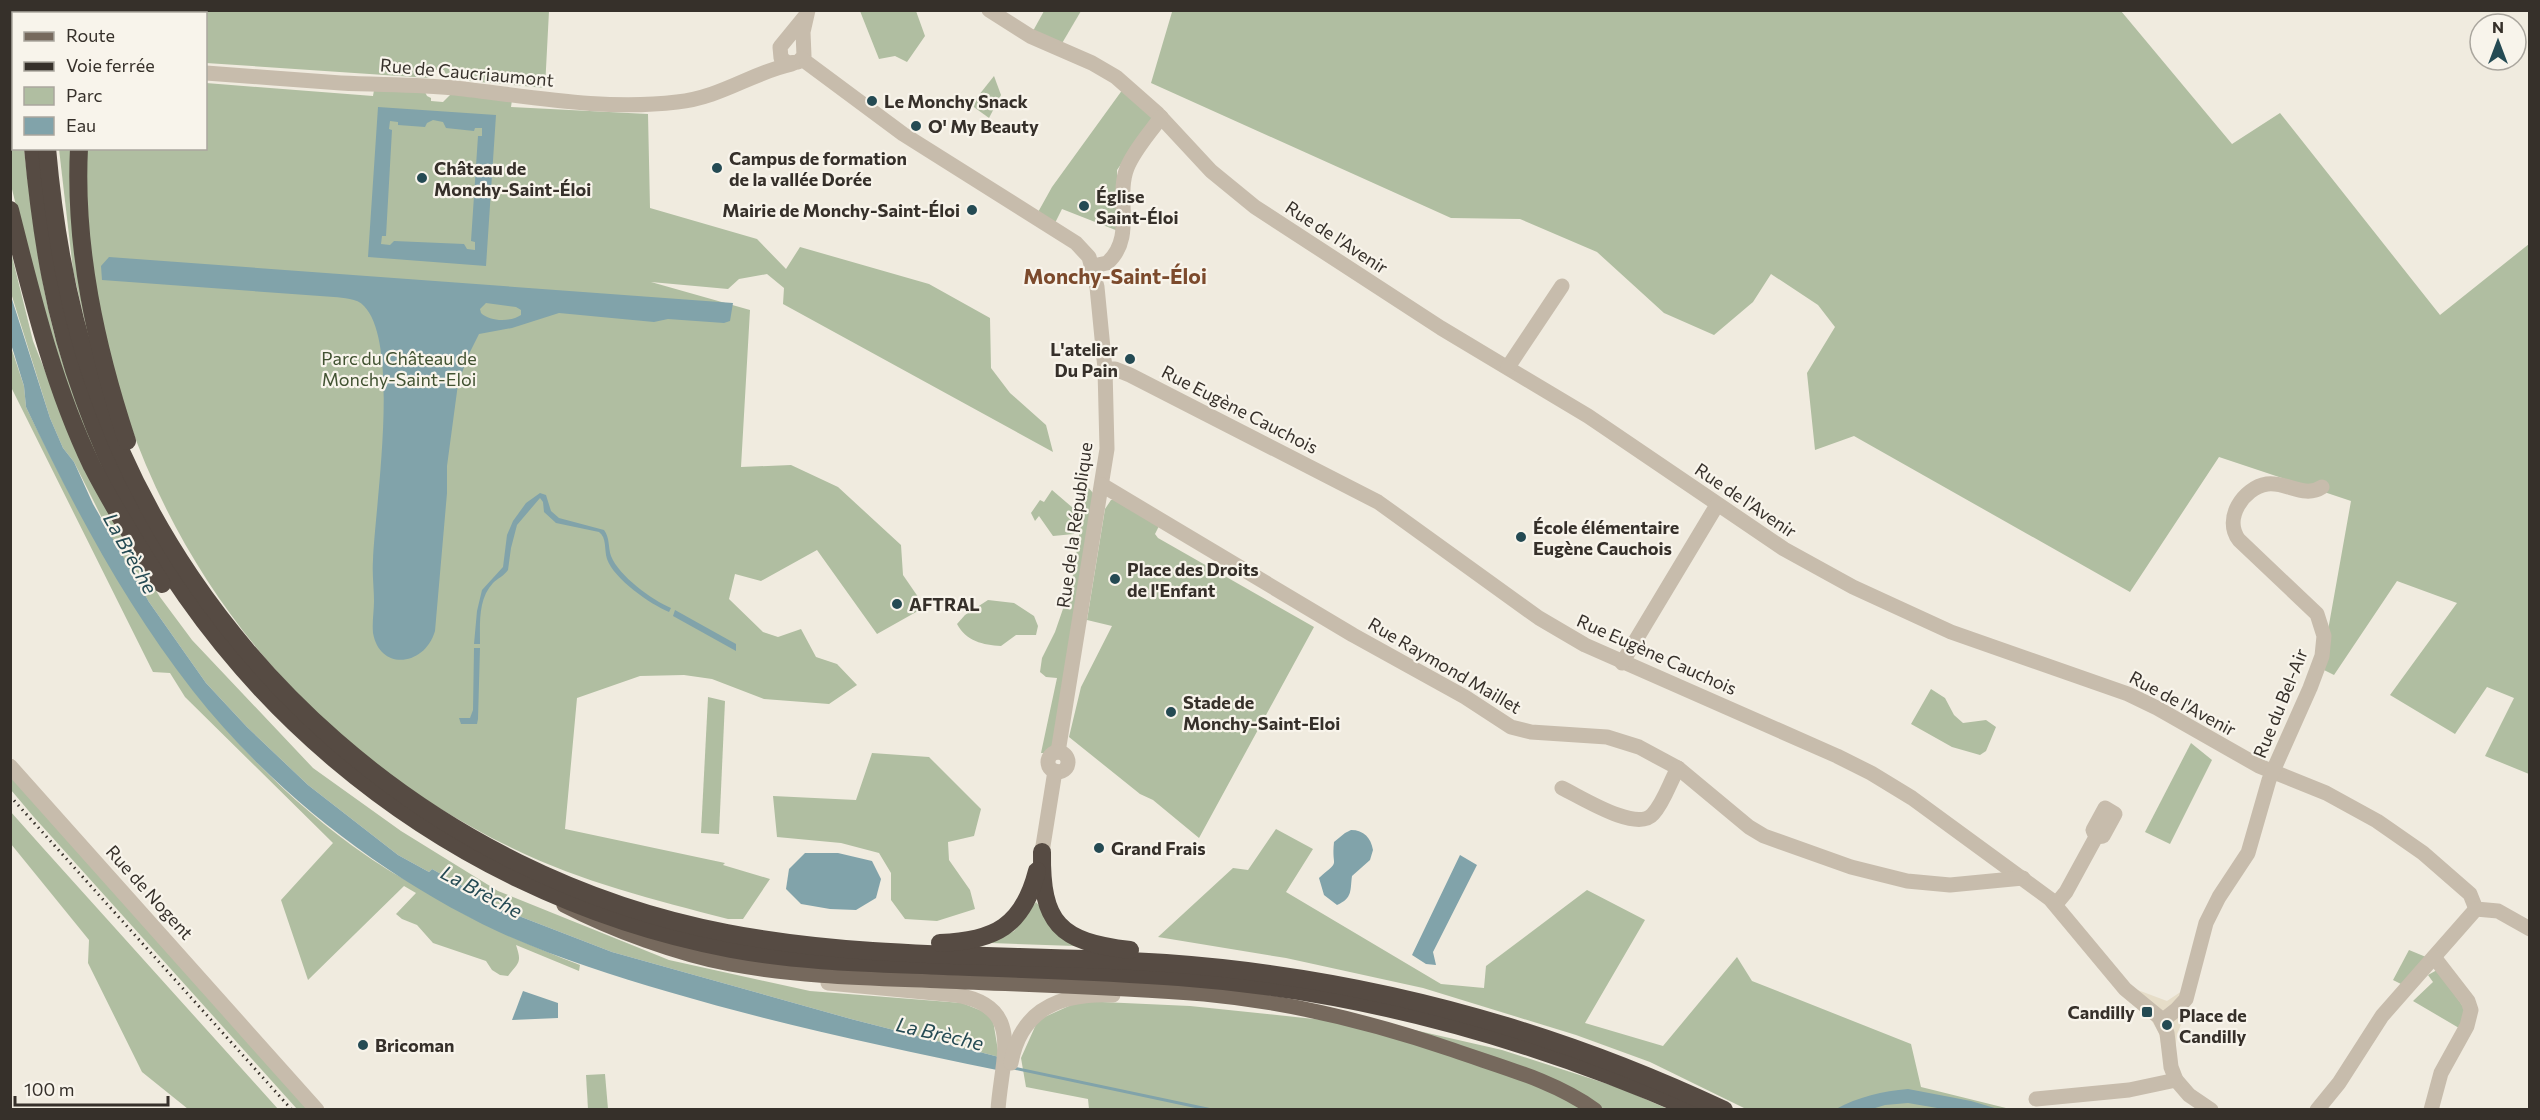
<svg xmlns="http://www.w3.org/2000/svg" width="2540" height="1120" font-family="Commissioner,sans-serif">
<rect width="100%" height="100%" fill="#f0ebdf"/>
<g fill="#b0bea1">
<path d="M98,11H549L545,88L448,79L444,70H436L429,78L206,63V14H101Z"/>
<path d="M860,11H916L925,36L907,62L895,56L879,59Z"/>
<path d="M1044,11H1081L1061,45L1033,31Z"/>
<path d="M1167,11H2121L2232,144L2280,113L2440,315L2529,244V774L2485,756L2514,698L2487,687L2455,734L2390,695L2457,603L2397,581L2334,675L2324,670L2327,636L2351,501L2219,457L2130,592L1854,436L1815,450L1807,373L1835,327L1818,305L1771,274L1753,302L1714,335L1664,313L1597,252L1520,219L1451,218L1151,83L1172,12Z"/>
<path d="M10,51H14V148L24,149C31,209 38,269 53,329C67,383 89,436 112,487L101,472L45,325L11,185Z"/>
<path d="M994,76L1001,95L989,118L971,105Z"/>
<path d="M206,83L373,96L374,90L425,92L427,96L431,98V101L443,102L451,94L512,100L511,107L648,114L650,208L757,239L786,269L800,247L929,284L990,318L991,368L1010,393L1046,425L1053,452L783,304L784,288L767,274L739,279L728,289L651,282L750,310L741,467L791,465L838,487L901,545L903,575L925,607L877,634L817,550L761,581L735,574L729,599L763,632L778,637L801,629L816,657L837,664L857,685L829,704L764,699L712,679L684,675L640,676L577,698L565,829L725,863L723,865L770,879L743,919H728C655,900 582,882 514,849C299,746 147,551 101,318C90,262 82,205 86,149L206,148Z"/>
<path d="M1123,89L1152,116V119L1117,170L1118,231L1062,209L1054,225L1037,214L1052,187Z"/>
<path d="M59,149H74L96,371L73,270Z"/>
<path d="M10,248L33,341L55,396L120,534L160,597L192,640L313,768L401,831L498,891L669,960L810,991L962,1003L982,1011L993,1020L999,1057L851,1019L612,952L511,913L432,869L429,872L398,855L308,785L247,727L206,683L149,602L121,556L74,462L63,448L50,418L11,293Z"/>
<path d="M10,344L24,386L26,407C108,577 208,747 367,856C383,867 402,879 418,886C435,894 451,907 468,916C505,935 542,950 580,965L579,971L516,945C522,963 519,962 508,976L500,975L492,970L486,961L433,943L417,925L402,919L396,914L416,893L404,886L308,980L281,900L333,843L185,697L170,673L153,672L11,387Z"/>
<path d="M1087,486L1093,493L1054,749L1048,753H1041L1057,678L1046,677L1040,672L1042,658L1055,632L1065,603L1069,600Z"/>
<path d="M1052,490L1073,508L1079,519L1074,534L1053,536L1039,516L1035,521L1031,513L1040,500L1044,502Z"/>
<path d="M1111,500H1115L1159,526L1155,534L1158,538L1314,627L1199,838L1153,800L1140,794L1069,737L1081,687L1112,626L1087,620L1105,509Z"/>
<path d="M988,600L1014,603L1034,616L1038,626L1036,635H1016L1001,646C983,645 966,641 957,624L965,615Z"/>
<path d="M1931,689L1945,698L1954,715L1963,723L1986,720L1996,727L1986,751L1980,755L1952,747L1911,724Z"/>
<path d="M708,697L725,701L719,834L701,833Z"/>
<path d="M2191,743L2212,760L2170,844L2145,832Z"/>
<path d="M872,753L929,757L981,809L974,836L948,842L949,860L970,890L975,909L937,921L905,919L891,900V873L879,853L841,843L777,837L773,796L856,800Z"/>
<path d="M10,775L311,1109H297L33,816L11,790Z"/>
<path d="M10,811L43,848L278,1109H188L142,1072L88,963L89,940L11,844Z"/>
<path d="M1276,829L1313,849L1286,892L1441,984L1484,988L1486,966L1587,890L1645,920L1585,1023L1663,1046L1737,957L1752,981L1911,1044L1921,1087L2010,1109H1746L1650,1062L1576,1035L1423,988L1286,958L1158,937L1233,868L1248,870Z"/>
<path d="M1036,902L1075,946L991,943L1014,931Z"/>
<path d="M2409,950L2426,957L2403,985L2393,980Z"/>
<path d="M2437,970L2467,1012L2459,1028L2413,1001L2433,982L2428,975Z"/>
<path d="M1080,1001L1190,1006L1410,1029L1502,1050L1620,1088L1668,1109H1089L1088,1099L1026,1087L1021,1058L1038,1020Z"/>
<path d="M605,1074L608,1109H588L586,1075Z"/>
</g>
<path fill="#e6ddc8" d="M2135,989L2167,1001L2182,991L2194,995L2177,1034L2175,1052L2163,1054L2159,1033L2149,1016L2129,1002Z"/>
<g fill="#81a3aa" fill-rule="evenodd">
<path d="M378,107L496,115L486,266L368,257ZM433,120L443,122L446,128L474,131L475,128H482V136H478L471,241L475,242V250L467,249L464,244L394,241L390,245L381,244L382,236H386L392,130L389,129L390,121L398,122V125L425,127L427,123Z"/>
<path d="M109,257L733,303L730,321L724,323L668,319L654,322L559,313L512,328L479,334L468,356L458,384L447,466V493L435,631C425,666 380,672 373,633C372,622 374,611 374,601C374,588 372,574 373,560C375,506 401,344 364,306C357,298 343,298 334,297L102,280L101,266ZM486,303L516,307L521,310V315C511,322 490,322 481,313L480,309Z"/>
<path d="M10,293L50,418L63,448L74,462L93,504L149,602L206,683L247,727L308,785L398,855L429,872L432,869L511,913L612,952L851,1019L999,1057L997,1070C887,1047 777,1024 669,992C611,975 554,957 499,932C384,878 272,792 193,691C125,604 73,506 26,407L24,386L11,344Z"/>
<path d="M540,493L546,495L551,511L559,518L604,530C610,538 608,547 611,556C619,576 652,600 671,608L669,612C650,604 614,579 607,559C604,549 607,538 599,532L556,523L544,512L543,502L540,498L517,525L511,548L508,570C504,576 498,578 493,583C478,599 480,623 480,644H474L477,611L482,590L503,567L507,535L513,521L526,503Z"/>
<path d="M675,610L736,644V651L673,616Z"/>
<path d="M474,648H480L478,719L477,724H461L459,718H470L473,710Z"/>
<path d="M1351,830C1364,830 1371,838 1373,850L1370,860L1352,876C1350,890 1353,898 1337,905L1324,895L1319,878C1342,858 1331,870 1334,842L1345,833Z"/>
<path d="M805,853H838L872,861L881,879L876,898L856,910L830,909L801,904L786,889L789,869Z"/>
<path d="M1460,855L1477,865L1433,952L1436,965L1426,964L1412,955Z"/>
<path d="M523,991L558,1003V1018L512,1020Z"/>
<path d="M1908,1089L1971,1101L1998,1109H1943L1908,1103L1885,1105L1872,1109H1836C1858,1097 1883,1091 1908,1089Z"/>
</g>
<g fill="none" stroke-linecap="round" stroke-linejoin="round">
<path stroke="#81a3aa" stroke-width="3" d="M1014,1068L1212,1110"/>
<g stroke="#c7bcac" stroke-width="15">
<path d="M989,10L1030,36L1092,63L1116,77L1158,114L1211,171L1255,207L1441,328L1588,416L1784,549L1853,587L1951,632L2128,694L2157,708L2259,766L2326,793L2377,821L2423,853L2470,894L2476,909L2498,911L2530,929"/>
<path d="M807,14L780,47L781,58L788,63L798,62L804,56L803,32L808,10"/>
<path d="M10,39L14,40"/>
<path d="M802,59L903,134L1076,243L1089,257L1097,287L1105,369L1107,449L1058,752"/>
<path d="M206,73C251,76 296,80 341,83C379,85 417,84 455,88C528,96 603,111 677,102C722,97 751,73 792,64"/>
<path d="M1093,266L1107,263C1136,238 1115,198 1127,168C1134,150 1150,133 1161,117"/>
<path d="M1508,367L1562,286"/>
<path d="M1105,369H1115L1130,375L1378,502L1539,618L1585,645L1837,756L1871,773L1912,798L2050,899L2125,989L2159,1017L2167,1033L2171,1067L2176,1080L2189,1095L2211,1110"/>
<path d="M1102,485L1353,635L1465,697L1511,727L1531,732L1607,737L1639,747L1678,768L1749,827L1764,836L1851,867L1907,881L1950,885L2023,878"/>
<path d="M1622,663L1717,505"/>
<circle cx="1058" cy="762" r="10"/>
<path d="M10,766L317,1110"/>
<path d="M1562,788C1581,797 1637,833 1653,814C1664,802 1670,782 1678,768"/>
<path d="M1042,852L1055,771"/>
<path d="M2056,904L2066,892L2096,837L2103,836L2115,814L2105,808L2093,830L2096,837"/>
<path d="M828,983L956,995C1026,1006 1001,1059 998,1110"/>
<path d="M2162,1021L2176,1010L2186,999L2206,923L2219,897L2248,853L2269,780L2310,688L2322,656L2324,636L2317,614L2239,540C2223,519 2243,488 2267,484C2286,481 2304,499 2322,487"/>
<path d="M1011,1063C1021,1008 1062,993 1113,995"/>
<path d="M2036,1099L2129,1090L2176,1080"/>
<path d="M2317,1110L2339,1083L2382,1016L2476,909"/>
<path d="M2431,1110L2441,1073L2467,1026L2471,1010L2468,1001L2434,957"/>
</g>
<path stroke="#76695d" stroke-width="15" d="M564,905C612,930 678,954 730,964C800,977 871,978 943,981C1030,985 1117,987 1204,994C1290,1002 1371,1022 1453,1050C1501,1067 1553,1080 1595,1110"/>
<g stroke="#564b43" stroke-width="18">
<path d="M23,10L24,14"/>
<path d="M37,10V14"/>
<path d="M78,10L80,14"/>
<path d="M33,148C41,234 54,318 84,399C185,682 436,893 731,949C801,962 873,963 944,966C1022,969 1101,971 1179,977C1358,990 1530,1038 1694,1110"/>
<path d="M47,148C54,227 67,305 93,380C188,661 434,877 727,933C871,961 1020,953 1166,963C1360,977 1548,1027 1724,1110"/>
<path d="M79,148C74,248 96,347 127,441"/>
<path d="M10,210C32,297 53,385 92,466C113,507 137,545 162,584"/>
<path d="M1042,852C1041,923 1059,942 1130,950"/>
<path d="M940,943C995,941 1023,926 1037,871"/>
</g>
<path stroke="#36302a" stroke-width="3" stroke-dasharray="1.5 4.5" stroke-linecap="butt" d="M10,796L292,1110"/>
</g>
<g fill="#244a53" stroke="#f8f4eb" stroke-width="2">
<circle cx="872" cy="101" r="6"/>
<circle cx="916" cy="126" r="6"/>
<circle cx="717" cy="168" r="6"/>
<circle cx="422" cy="178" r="6"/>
<circle cx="1084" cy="206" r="6"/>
<circle cx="972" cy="210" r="6"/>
<circle cx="1130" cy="359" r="6"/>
<circle cx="1521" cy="537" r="6"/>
<circle cx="1115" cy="579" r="6"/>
<circle cx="897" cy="604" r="6"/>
<circle cx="1171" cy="712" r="6"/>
<circle cx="1099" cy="848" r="6"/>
<rect x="2141" y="1006" width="12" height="12" rx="3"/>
<circle cx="2167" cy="1025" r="6"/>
<circle cx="363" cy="1045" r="6"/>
</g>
<g text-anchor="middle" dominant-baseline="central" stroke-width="4.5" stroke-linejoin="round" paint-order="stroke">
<g font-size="18" fill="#36302a" stroke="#f8f4eb">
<text transform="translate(467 72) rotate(5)">Rue de Caucriaumont</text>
<text transform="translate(1337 237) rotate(33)">Rue de l'Avenir</text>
<text transform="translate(1240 409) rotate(27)">Rue Eugène Cauchois</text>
<text transform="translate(1746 500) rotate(34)">Rue de l'Avenir</text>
<text transform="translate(1074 525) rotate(-82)">Rue de la République</text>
<text transform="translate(1657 654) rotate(24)">Rue Eugène Cauchois</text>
<text transform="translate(1445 665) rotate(30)">Rue Raymond Maillet</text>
<text transform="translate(2183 703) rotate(28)">Rue de l'Avenir</text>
<text transform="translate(2280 703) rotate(-68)">Rue du Bel-Air</text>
<text transform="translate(150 892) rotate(48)">Rue de Nogent</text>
</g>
<g font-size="18" font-weight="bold" fill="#36302a" stroke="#f8f4eb" text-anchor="start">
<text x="884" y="101">Le Monchy Snack</text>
<text x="928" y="126">O' My Beauty</text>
<text x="729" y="158">Campus de formation<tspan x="729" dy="21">de la vallée Dorée</tspan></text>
<text x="434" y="168">Château de<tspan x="434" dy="21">Monchy-Saint-Éloi</tspan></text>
<text x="1096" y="196">Église<tspan x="1096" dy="21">Saint-Éloi</tspan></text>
<text x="960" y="210" text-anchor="end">Mairie de Monchy-Saint-Éloi</text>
<text x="1118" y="349" text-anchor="end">L'atelier<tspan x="1118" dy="21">Du Pain</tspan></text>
<text x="1533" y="527">École élémentaire<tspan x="1533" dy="21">Eugène Cauchois</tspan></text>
<text x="1127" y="569">Place des Droits<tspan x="1127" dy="21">de l'Enfant</tspan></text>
<text x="909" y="604">AFTRAL</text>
<text x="1183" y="702">Stade de<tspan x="1183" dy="21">Monchy-Saint-Eloi</tspan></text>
<text x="1111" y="848">Grand Frais</text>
<text x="2135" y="1012" text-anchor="end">Candilly</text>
<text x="2179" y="1015">Place de<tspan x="2179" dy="21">Candilly</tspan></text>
<text x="375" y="1045">Bricoman</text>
</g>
<g font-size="18" fill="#415231" stroke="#f8f4eb">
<text x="399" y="358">Parc du Château de<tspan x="399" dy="21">Monchy-Saint-Eloi</tspan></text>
</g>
<g font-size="20" font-style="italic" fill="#244a53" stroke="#f8f4eb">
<text transform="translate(131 553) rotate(61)">La Brèche</text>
<text transform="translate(482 891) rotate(28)">La Brèche</text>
<text transform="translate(940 1033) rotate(13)">La Brèche</text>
</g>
<g font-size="21" font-weight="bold" fill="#7c4a2c" stroke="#f8f4eb">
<text x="1115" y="275">Monchy-Saint-Éloi</text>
</g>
</g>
<rect width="2540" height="1120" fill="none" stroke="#36302a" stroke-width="24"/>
<rect x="12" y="12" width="195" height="138" fill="#f8f4eb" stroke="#aaa69e" stroke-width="1.5"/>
<rect x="24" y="32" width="30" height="9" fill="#76695d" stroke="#aaa69e" stroke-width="1.5"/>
<text x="66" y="42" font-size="18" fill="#36302a">Route</text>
<rect x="24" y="62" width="30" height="9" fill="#36302a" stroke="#aaa69e" stroke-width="1.5"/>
<text x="66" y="72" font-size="18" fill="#36302a">Voie ferrée</text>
<rect x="24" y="87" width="30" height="18" fill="#b0bea1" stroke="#aaa69e" stroke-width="1.5"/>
<text x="66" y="102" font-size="18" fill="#36302a">Parc</text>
<rect x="24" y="117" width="30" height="18" fill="#81a3aa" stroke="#aaa69e" stroke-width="1.5"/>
<text x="66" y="132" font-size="18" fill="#36302a">Eau</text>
<g transform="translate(2498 42)"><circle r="28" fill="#f8f4eb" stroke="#aaa69e" stroke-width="1.5"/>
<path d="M0-4.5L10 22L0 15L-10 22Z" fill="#244a53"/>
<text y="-9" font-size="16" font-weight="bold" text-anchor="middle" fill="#36302a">N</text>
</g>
<path d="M15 1096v9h153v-9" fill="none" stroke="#36302a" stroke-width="3"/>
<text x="24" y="1096" font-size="18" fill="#36302a" stroke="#f8f4eb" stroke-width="4.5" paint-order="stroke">100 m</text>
</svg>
